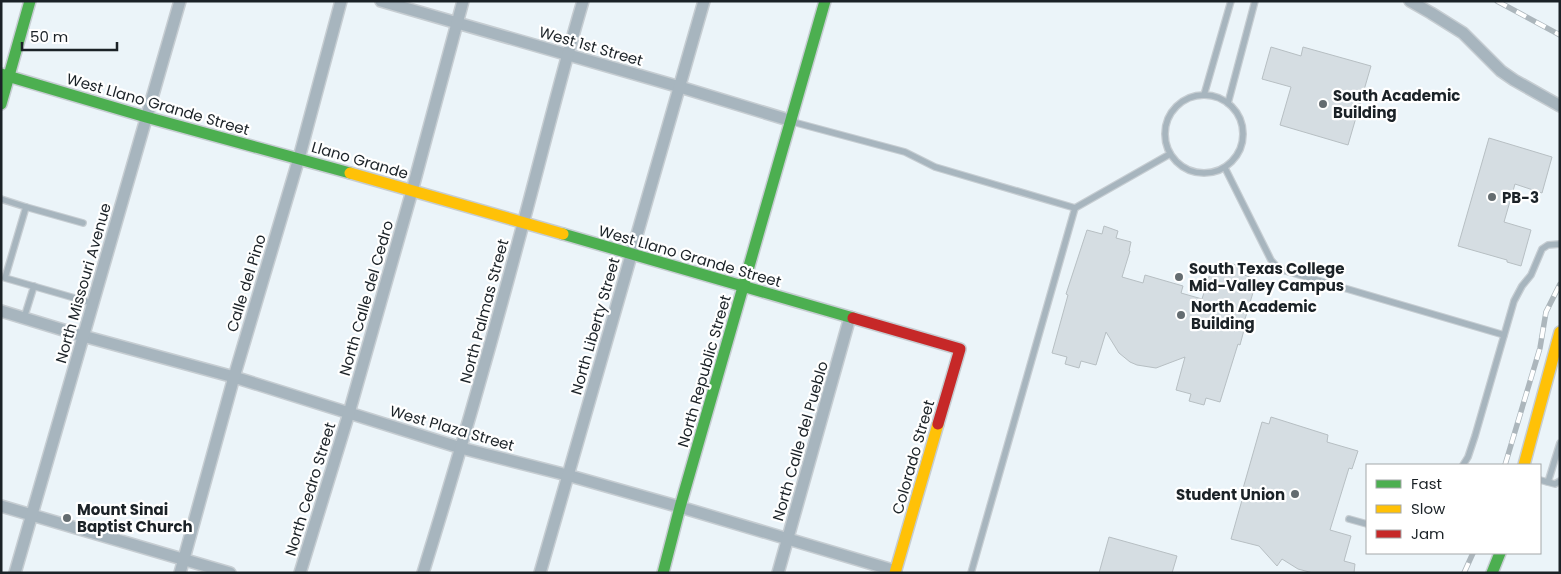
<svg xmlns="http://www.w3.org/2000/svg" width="1561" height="574" font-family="Poppins,sans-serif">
<rect width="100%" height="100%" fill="#ebf4f9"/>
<g fill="#d5dde2" stroke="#b7bfc3">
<path d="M1271,47L1301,56L1303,47L1371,66L1348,145L1280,125L1291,87L1262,79Z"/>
<path d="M1489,138L1552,157L1542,193L1515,184L1504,222L1531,230L1521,266L1507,262V260L1458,246Z"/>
<path d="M1104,226L1118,231L1116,238L1131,242L1129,251H1130L1122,277L1143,283L1145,275L1183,286L1181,293L1202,299L1212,267L1227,271L1229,263L1243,267L1241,274L1256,279L1254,286H1255L1242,329L1244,330L1240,345L1238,344L1220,402L1206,398L1204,405L1189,401L1191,394L1176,390L1185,357L1156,368L1137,365L1130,362L1119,353L1106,332L1096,365L1081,361L1079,368L1065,364L1067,357L1052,353L1068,295L1066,294L1087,230L1102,234Z"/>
<path d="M1271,417L1328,435L1327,442L1358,451L1352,469L1349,468L1330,530L1351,536L1344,561L1355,564L1354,573H1313L1298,569L1282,559L1277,566L1259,546L1231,539L1244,493L1242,492L1262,422L1269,424Z"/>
<path d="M1109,537L1177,556L1172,573H1099Z"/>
</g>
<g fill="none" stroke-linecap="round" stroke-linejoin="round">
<g stroke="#c6cdd2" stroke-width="8">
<g id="lane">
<path d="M1204,95L1231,1"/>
<circle cx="1204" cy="134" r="39"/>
<path d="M1228,103L1255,1"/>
<path d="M793,122L905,152L935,167L1075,208"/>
<path d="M1225,168L1271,260L1277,267L1286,271L1504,335"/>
<path d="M1,199L26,207L5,278L92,303"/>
<path d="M26,207L83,223"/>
<path d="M24,318L34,286"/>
<path d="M1463,465L1468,457L1475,436L1514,301L1522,286L1531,275L1542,249L1548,245L1560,244"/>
<path d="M1540,480L1555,484L1560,481"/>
<path d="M1548,482L1560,443"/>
<path d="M1349,519L1367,524"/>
<path d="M971,573L1075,208L1170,154"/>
</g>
</g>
<g stroke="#c6cdd2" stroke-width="14">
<g id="street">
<path d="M381,1L680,87L792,121"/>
<path d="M1410,1L1431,13L1463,33L1501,71L1514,80L1560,106"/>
<path d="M1,311L83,336L234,377L461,448L567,475L680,507L896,571"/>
<path d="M1,506L230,573"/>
<path d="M15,573L180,1"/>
<path d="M180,573L234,377L299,158L341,1"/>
<path d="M300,573L349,413L412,191L463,1"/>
<path d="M423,573C459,457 492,341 523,224C543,150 561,75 583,1"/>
<path d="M540,573L704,1"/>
<path d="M778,573L850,317"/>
</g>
</g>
<g stroke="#c6cdd2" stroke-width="14">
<g id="fast">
<path d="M1,74L146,117L350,173"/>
<path d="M1,104L30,1"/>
<path d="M563,234L853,318"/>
<path d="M663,573L680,507L825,1"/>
<path d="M1492,573L1500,553"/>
</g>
</g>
<g stroke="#c6cdd2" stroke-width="14">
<g id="slow">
<path d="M350,173L563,234"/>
<path d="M1524,465L1560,332"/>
<path d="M895,573L938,424"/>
</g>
</g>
<g stroke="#c6cdd2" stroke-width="14">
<path id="jam" d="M853,318L960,349L938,424"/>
</g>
<use href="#lane" stroke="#a7b5be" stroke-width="5.5"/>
<use href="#street" stroke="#a7b5be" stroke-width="11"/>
<use href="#fast" stroke="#4caf50" stroke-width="11"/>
<use href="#slow" stroke="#ffc107" stroke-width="11"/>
<use href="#jam" stroke="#c62828" stroke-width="11"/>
<g stroke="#acb6bc" stroke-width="5.5">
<g id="rail">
<path d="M1497,1L1560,35"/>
<path d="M1505,465L1540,348L1546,312L1560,284"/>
<path d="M1464,573L1473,553"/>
</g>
</g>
<use href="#rail" stroke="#fff" stroke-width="4" stroke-dasharray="11" stroke-linecap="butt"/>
</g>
<g fill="#646c70" stroke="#fff" stroke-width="2">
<circle cx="1323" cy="104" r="5"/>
<circle cx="1492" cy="197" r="5"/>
<circle cx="1179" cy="277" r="5"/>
<circle cx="1181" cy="315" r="5"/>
<circle cx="1295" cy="494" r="5"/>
<circle cx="67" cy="518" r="5"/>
</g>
<g text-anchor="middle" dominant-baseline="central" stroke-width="4.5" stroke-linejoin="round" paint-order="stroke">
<g font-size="15" fill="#1b2227" stroke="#fff">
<text transform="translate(591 46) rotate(16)">West 1st Street</text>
<text transform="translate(158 104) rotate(16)">West Llano Grande Street</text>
<text transform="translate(360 160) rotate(16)">Llano Grande</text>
<text transform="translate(690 256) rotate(16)">West Llano Grande Street</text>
<text transform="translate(83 283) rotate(-74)">North Missouri Avenue</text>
<text transform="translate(246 283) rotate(-73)">Calle del Pino</text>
<text transform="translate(366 298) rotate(-74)">North Calle del Cedro</text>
<text transform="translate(484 311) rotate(-75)">North Palmas Street</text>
<text transform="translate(595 326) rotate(-74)">North Liberty Street</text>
<text transform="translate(704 371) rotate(-74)">North Republic Street</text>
<text transform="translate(452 428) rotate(16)">West Plaza Street</text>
<text transform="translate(800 441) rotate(-74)">North Calle del Pueblo</text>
<text transform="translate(913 457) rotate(-74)">Colorado Street</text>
<text transform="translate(310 489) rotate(-73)">North Cedro Street</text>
</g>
<g font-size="15" font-weight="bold" fill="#1b2227" stroke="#fff" text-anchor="start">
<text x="1333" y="95">South Academic<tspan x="1333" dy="17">Building</tspan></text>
<text x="1502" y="197">PB-3</text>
<text x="1189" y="268">South Texas College<tspan x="1189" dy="17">Mid-Valley Campus</tspan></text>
<text x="1191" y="306">North Academic<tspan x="1191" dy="17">Building</tspan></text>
<text x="1285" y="494" text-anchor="end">Student Union</text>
<text x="77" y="509">Mount Sinai<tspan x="77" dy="17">Baptist Church</tspan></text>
</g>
</g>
<rect width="1561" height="574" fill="none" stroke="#1b2227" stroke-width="5"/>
<rect x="1366" y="464" width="175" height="90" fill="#ffffff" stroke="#a4a7a9"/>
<rect x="1376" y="480" width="25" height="8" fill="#4caf50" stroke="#a4a7a9"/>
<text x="1411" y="489" font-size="15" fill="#1b2227">Fast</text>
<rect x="1376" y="505" width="25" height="8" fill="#ffc107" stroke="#a4a7a9"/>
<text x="1411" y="514" font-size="15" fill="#1b2227">Slow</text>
<rect x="1376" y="530" width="25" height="8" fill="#c62828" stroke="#a4a7a9"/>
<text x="1411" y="539" font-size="15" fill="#1b2227">Jam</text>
<path d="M22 42v8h95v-8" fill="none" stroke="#1b2227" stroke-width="2.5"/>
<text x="30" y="42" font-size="15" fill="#1b2227" stroke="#ffffff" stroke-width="4" paint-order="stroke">50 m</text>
</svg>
